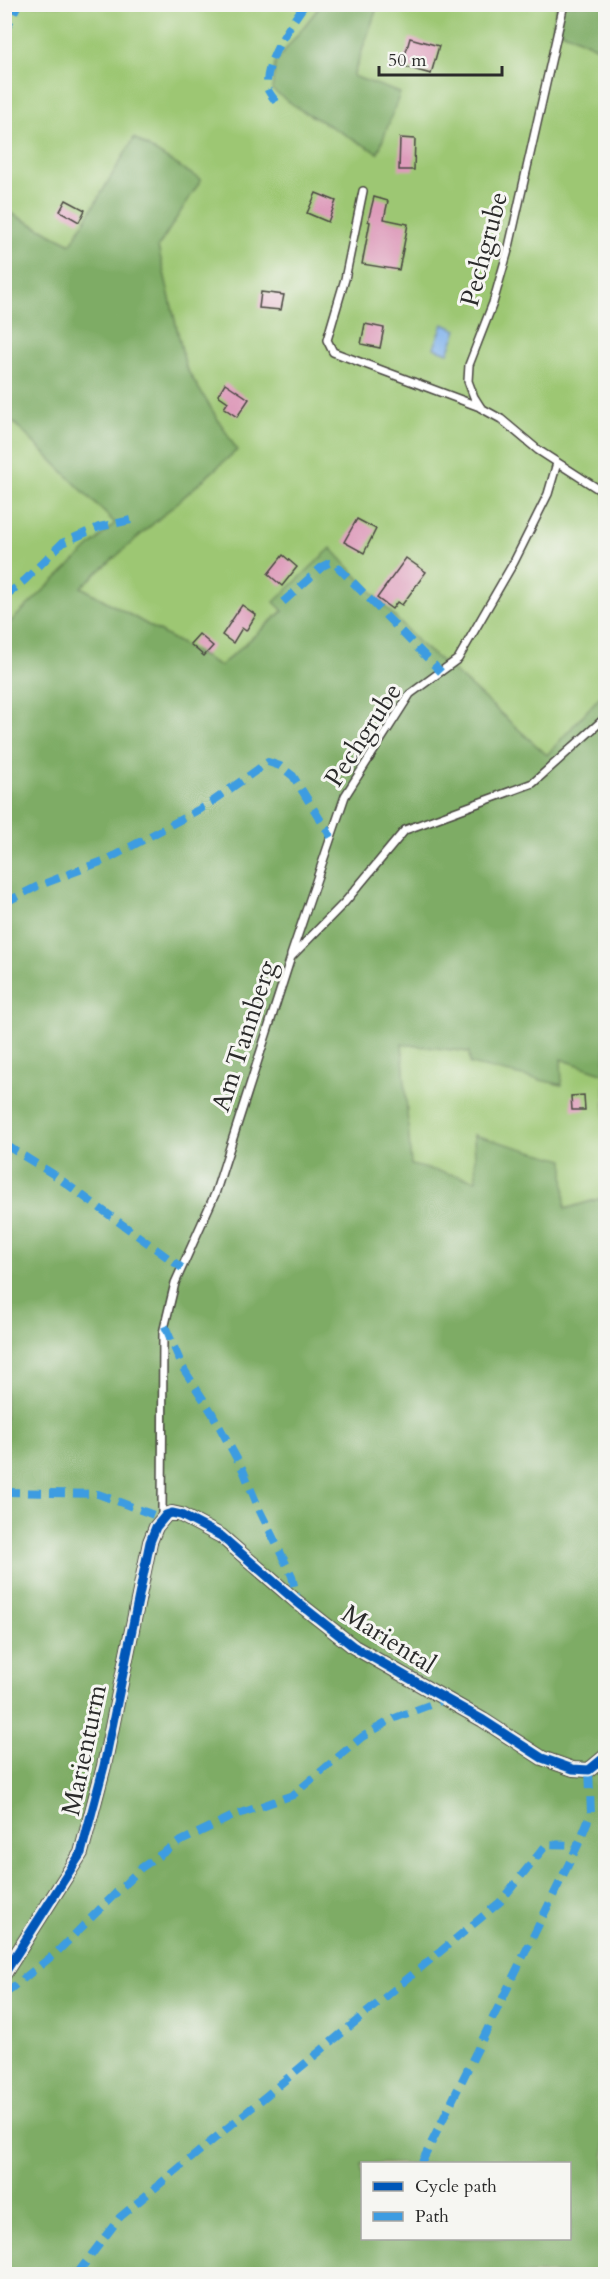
<svg xmlns="http://www.w3.org/2000/svg" width="610" height="2279" font-family="Cardo,serif">
<rect width="100%" height="100%" fill="#f6f6f2"/>
<filter id="ink" filterUnits="userSpaceOnUse"><feTurbulence type="fractalNoise" baseFrequency=".0167" numOctaves="2"/><feDisplacementMap in="SourceGraphic" scale="12" xChannelSelector="R" yChannelSelector="G"/><feConvolveMatrix kernelMatrix="1 2 1 2 8 2 1 2 1" color-interpolation-filters="sRGB"/></filter>
<filter id="wash" filterUnits="userSpaceOnUse"><feTurbulence type="fractalNoise" baseFrequency=".008" numOctaves="4" result="noise"/><feDisplacementMap in="SourceGraphic" scale="24" xChannelSelector="R" yChannelSelector="G"/><feGaussianBlur stdDeviation="1.35" result="paint"/><feColorMatrix in="noise" values="0 0 0 0 0 0 0 0 0 0 0 0 0 0 0 0 0 1.4 0 .05"/><feComposite in="paint" operator="in"/></filter>
<g filter="url(#wash)">
<rect width="100%" height="100%" fill="#eae0be"/>
<g fill="#9dc773" stroke="#64794f" stroke-width="1.5">
<path d="M4,5H321L275,63L378,153L399,93L353,77L378,5H557L553,27L605,51V691L547,755L459,676L420,644L275,602L283,610L220,666L81,587L237,450L186,368L158,247L200,180L71,244L5,210Z"/>
<path d="M7,416L115,523L5,627L4,417Z"/>
<path d="M402,1043L469,1052L561,1085V1059L605,1074V1197L565,1209L474,1135L477,1181L410,1165Z"/>
</g>
<g fill="#7eac65" stroke="#546c48" stroke-width="1.5" fill-rule="evenodd">
<path d="M321,5H378L353,76L400,93L378,153L301,110L272,90L275,63Z"/>
<path d="M557,5H605V51L553,27Z"/>
<path d="M134,138L201,180L158,247L186,368L237,450L81,587L220,666L283,611L274,602L331,548L420,644L459,676L547,755L605,691V1074L561,1059L562,1085L470,1064L469,1052L402,1044L411,1165L476,1180L474,1135L564,1160L565,1209L605,1197V2274H5V627L115,523L7,416L5,417L4,210L71,244ZM362,2164H570V2238H362Z"/>
</g>
<path fill="#7eb1eb" stroke="#546e8b" stroke-width="1.5" d="M443,324L457,330L448,353L434,348Z"/>
<g id="blocks">
<g fill="#de9cbb">
<path d="M410,38L439,46L431,74L402,66Z"/>
<path d="M400,138L415,139L414,170H399Z"/>
<path d="M316,193L336,201L328,222L307,213Z"/>
<path d="M374,197L388,201L384,219L408,224L399,270L362,264L370,222L368,221Z"/>
<path d="M66,200L85,210L79,222L60,211Z"/>
<path d="M261,292L284,295L281,310L259,308Z"/>
<path d="M365,324L384,328L380,348L361,344Z"/>
<path d="M225,383L249,399L237,417L224,408L228,402L218,395Z"/>
<path d="M357,519L376,529L364,553L344,542Z"/>
<path d="M283,555L297,567L282,586L268,574Z"/>
<path d="M406,558L426,572L402,605L397,602L392,609L377,598Z"/>
<path d="M242,605L256,615L246,631L242,628L233,643L222,635Z"/>
<path d="M199,634L213,646L204,656L190,644Z"/>
<path d="M584,1095L585,1110H572L571,1096Z"/>
</g>
</g>
</g>
<g filter="url(#ink)">
<use href="#blocks" fill-opacity="0" stroke="#484641" stroke-width="1.5"/>
<g fill="none" stroke-linecap="round" stroke-linejoin="round">
<g stroke="#484641" stroke-width="10">
<g id="lane">
<path d="M564,4L509,247L493,303L469,365L468,381L474,397L481,408L501,419L538,450L606,494"/>
<path d="M363,191L345,279L327,340L333,352L480,407"/>
<path d="M291,955L345,796L410,694L458,659L514,562L548,494L557,463"/>
<path d="M162,1518L163,1333L175,1283L215,1194L291,957L345,902L405,830L533,783L606,717"/>
</g>
</g>
<g stroke="#484641" stroke-width="16">
<path id="street" d="M4,1974L81,1853L104,1766L150,1542L156,1527L166,1515L172,1513L181,1515L200,1525L221,1536L297,1602L354,1647L483,1720L542,1758L573,1769L589,1770L606,1756"/>
</g>
<use href="#lane" stroke="#fff" stroke-width="7"/>
<use href="#street" stroke="#fff" stroke-width="14"/>
<g stroke="#3d9ce1" stroke-width="8" stroke-dasharray="15 8" stroke-linecap="butt">
<path d="M365,4L368,9"/>
<path d="M4,34L18,4"/>
<path d="M276,102C273,97 267,91 267,86C266,58 290,26 305,4"/>
<path d="M4,280L7,285L4,357"/>
<path d="M4,597L25,580L62,543L99,527L131,520"/>
<path d="M283,602L323,566L329,563L335,564L441,672"/>
<path d="M4,903L38,886L108,859L209,804L268,762L280,766L293,776L331,837"/>
<path d="M4,1144L53,1174L182,1268"/>
<path d="M165,1326L183,1368L212,1413L243,1470L259,1509L292,1576L297,1600"/>
<path d="M4,1492L98,1494L162,1518"/>
<path d="M4,1994L56,1953L141,1868L179,1842L233,1816L293,1795L362,1737L395,1718L445,1699"/>
<path d="M421,2164L578,1845L591,1813L589,1770"/>
<path d="M77,2274L120,2217L500,1902L547,1844L578,1845"/>
</g>
<g stroke="#f6f6f2" stroke-width="13">
<path id="cycleway" d="M4,1974L81,1853L104,1766L150,1542L156,1527L166,1515L172,1513L181,1515L200,1525L221,1536L297,1602L354,1647L483,1720L542,1758L573,1769L589,1770L606,1756"/>
</g>
<use href="#cycleway" stroke="#0057b8" stroke-width="9"/>
</g>
</g>
<g text-anchor="middle" dominant-baseline="central" stroke-width="6" stroke-linejoin="round" paint-order="stroke">
<g font-size="26" fill="#2b2b2b" stroke="#f6f6f2">
<text transform="translate(484 249) rotate(-75)">Pechgrube</text>
<text transform="translate(363 735) rotate(-57)">Pechgrube</text>
<text transform="translate(244 1036) rotate(-72)">Am Tannberg</text>
<text transform="translate(389 1639) rotate(32)">Mariental</text>
<text transform="translate(84 1750) rotate(-78)">Marienturm</text>
</g>
</g>
<rect width="610" height="2279" fill="none" stroke="#f6f6f2" stroke-width="24"/>
<rect x="361" y="2162" width="210" height="78" fill="#f6f6f2" stroke="#a5a5a2" stroke-width="1.5"/>
<rect x="373" y="2182" width="30" height="9" fill="#0057b8" stroke="#a5a5a2" stroke-width="1.5"/>
<text x="415" y="2192" font-size="18" fill="#2b2b2b">Cycle path</text>
<rect x="373" y="2212" width="30" height="9" fill="#3d9ce1" stroke="#a5a5a2" stroke-width="1.5"/>
<text x="415" y="2222" font-size="18" fill="#2b2b2b">Path</text>
<path d="M379 66v9h123v-9" fill="none" stroke="#2b2b2b" stroke-width="3"/>
<text x="388" y="66" font-size="18" fill="#2b2b2b" stroke="#f6f6f2" stroke-width="4.5" paint-order="stroke">50 m</text>
</svg>
